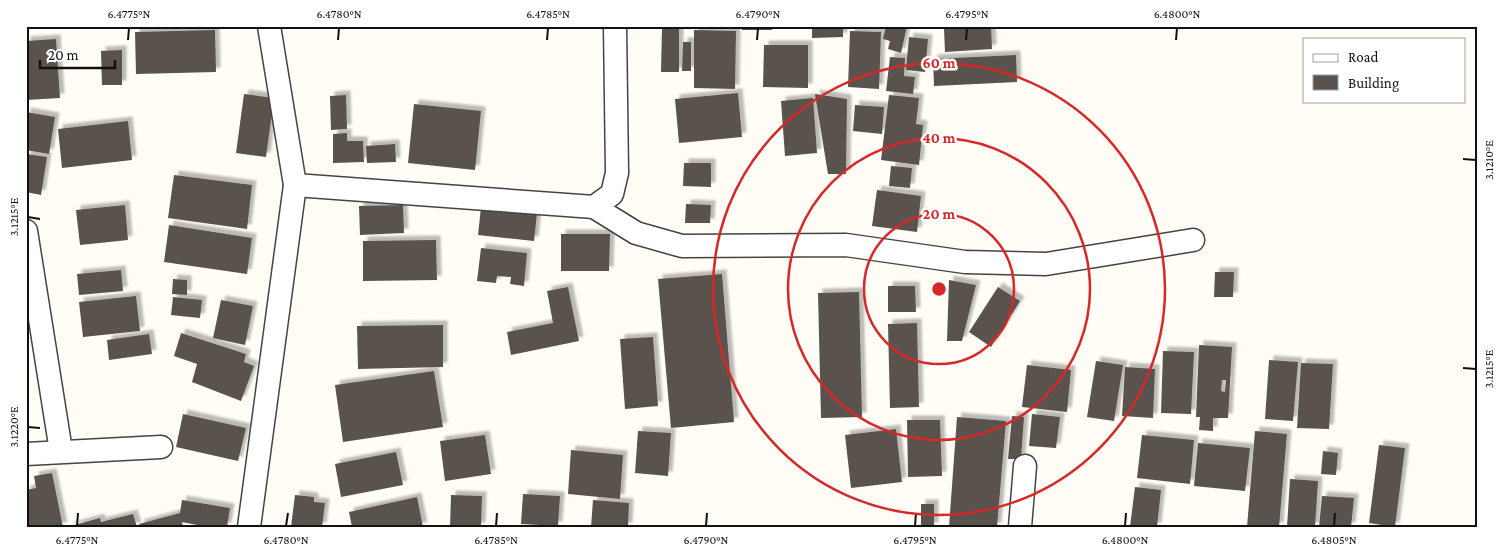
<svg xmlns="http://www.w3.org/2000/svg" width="1503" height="553" font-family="'Crimson Pro',serif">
<defs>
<filter id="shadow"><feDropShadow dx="4.5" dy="-4.5" stdDeviation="1" flood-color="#0004"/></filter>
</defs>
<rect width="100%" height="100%" fill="#fffdf5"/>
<g fill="#5a524d" fill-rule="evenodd" filter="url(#shadow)">
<rect x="137" y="26" width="14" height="2"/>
<rect x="742" y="26" width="30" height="4"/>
<path d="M812,26H843V37L812,38Z"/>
<path d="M886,26H907L901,53L888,49L890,41L883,39Z"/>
<path d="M991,26L992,49L945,52L944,29Z"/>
<path d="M662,28H679V72H661Z"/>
<path d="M215,30L216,72L136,74L135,32Z"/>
<path d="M694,30L736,31L735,89L694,88Z"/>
<path d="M850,31L881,32L879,89L848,87Z"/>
<path d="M909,37L928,39L925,72L906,70Z"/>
<path d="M56,39L60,98L26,100V41Z"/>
<path d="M683,42H691V71H682Z"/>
<path d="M764,45H808V88L763,87Z"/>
<path d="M122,50V85H102L101,51Z"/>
<path d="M1016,55L1017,82L934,86L933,59Z"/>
<path d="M890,57L905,58L904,76L915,77L913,94L886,91Z"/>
<path d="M738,93L742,137L679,143L675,99Z"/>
<path d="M244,94L274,98L266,157L236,153Z"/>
<path d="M815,94L847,99L846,174H828Z"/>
<path d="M346,95L347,129L331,130L330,96Z"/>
<path d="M889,95L919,98L916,124L923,125L919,165L881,160Z"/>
<path d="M813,98L817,153L785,156L781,101Z"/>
<path d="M414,104L481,111L475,170L408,163Z"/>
<path d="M855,105L884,107L882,134L853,131Z"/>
<path d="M26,112L55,117L49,154L26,150Z"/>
<path d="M128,121L132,160L62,168L58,129Z"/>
<path d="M347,133V141H363L364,162L333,163V134Z"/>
<path d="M395,144L396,162L367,163L366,146Z"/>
<path d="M26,154L47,157L41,195L26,192Z"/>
<path d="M684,163H711V187L683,186Z"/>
<path d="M891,166L912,168L910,188L889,186Z"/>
<path d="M174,175L252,185L247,229L168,218Z"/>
<path d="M877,190L921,196L917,232L872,226Z"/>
<path d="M686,204L711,205L710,223H685Z"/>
<path d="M125,205L128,240L80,245L76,210Z"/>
<path d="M403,205L404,233L360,235L359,206Z"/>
<path d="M481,207L537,213L534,241L478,235Z"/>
<path d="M169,225L252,238L247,274L164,262Z"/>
<path d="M561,234H610L609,271H561Z"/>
<path d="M436,240L437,280L363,281V241Z"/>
<path d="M481,248L527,253L524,286L510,284L511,277L497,276L496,283L477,281Z"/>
<path d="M121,270L123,291L79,295L77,274Z"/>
<path d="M1215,272H1234L1233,297H1214Z"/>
<path d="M722,274L734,422L671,428L658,279Z"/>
<path d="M173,279L187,280V295L172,294Z"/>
<path d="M949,280L976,285L962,341H947Z"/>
<path d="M888,286H915L916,312H888Z"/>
<path d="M568,287L579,341L511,355L507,332L553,323L547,291Z"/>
<path d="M998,287L1020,301L991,347L969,332Z"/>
<path d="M859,292L862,417L821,418L818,293Z"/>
<path d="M136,296L140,331L83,337L79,302Z"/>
<path d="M173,297L202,300L200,318L171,315Z"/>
<path d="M221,300L253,306L245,345L213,338Z"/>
<path d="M917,323L919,407L890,408L888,324Z"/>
<path d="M443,325V367L358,369L357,326Z"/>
<path d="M181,333L246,354L244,362L254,366L241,401L192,382L197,364L174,356Z"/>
<path d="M149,334L152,354L109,360L107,340Z"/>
<path d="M653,337L658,406L625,409L620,339Z"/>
<path d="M1199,345L1232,347L1228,418H1213V431L1199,430L1200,417H1196ZM1222,380H1226L1225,392L1221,391Z"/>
<path d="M1163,351L1194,352L1191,414L1161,413Z"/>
<path d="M1269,360L1298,362L1293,421L1265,419Z"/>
<path d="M1096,361L1123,365L1114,421L1087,417Z"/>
<path d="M1301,363L1333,364L1329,429L1297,428Z"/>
<path d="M1027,365L1071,370L1067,412L1022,407Z"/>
<path d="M1125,367L1155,369L1153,418L1122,416Z"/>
<path d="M434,371L443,427L343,442L335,385Z"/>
<path d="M183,414L246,428L238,461L176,447Z"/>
<path d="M1032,414L1060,417L1056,448L1029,446Z"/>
<path d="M1012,416L1024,417L1021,459H1008Z"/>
<path d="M957,417L1006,421L997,527H949Z"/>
<path d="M907,420H940L942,476L908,477Z"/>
<path d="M896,429L902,482L851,488L845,435Z"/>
<path d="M638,431L671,433L668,476L635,473Z"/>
<path d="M1255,431L1287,434L1279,527H1247Z"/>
<path d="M485,435L491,474L445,481L440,441Z"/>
<path d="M1142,435L1194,440L1190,484L1137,478Z"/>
<path d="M1198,443L1250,448L1245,491L1194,486Z"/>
<path d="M1379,445L1405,448L1395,527L1369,523Z"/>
<path d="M571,450L623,455L620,499L568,494Z"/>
<path d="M1323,451L1338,453L1336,475L1321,474Z"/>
<path d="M396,452L403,485L341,497L335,464Z"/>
<path d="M52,473L63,527H29L26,510V490L36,488L34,476Z"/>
<path d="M1290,479L1318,481L1315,527H1287Z"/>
<path d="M1135,487L1161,490L1157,527H1130Z"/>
<path d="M523,494L560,496L558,526L521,524Z"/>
<path d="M295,495L314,497V502L325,503L322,527H291Z"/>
<path d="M451,495L482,496L481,527H450Z"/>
<path d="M1322,496L1354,498L1351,527H1319Z"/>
<path d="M417,497L423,527H352L349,512Z"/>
<path d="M182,500L230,508L227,527H207L182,522L183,527H140L139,524L180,513Z"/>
<path d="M593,500L629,503L628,527H591Z"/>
<rect x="921" y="504" width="13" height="23"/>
<path d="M133,514L137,527H67L100,518L101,522Z"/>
</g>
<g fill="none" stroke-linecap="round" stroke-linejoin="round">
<g stroke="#444" stroke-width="25">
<g id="minor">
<path d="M295,185L594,207L612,194L617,173L615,26"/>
<path d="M594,207L636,233L682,246L846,245L965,262L1046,264L1193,240"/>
<path d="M26,231L61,451"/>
<path d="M26,454L161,447"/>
<path d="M249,527L295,185L269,26"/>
<path d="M1020,527L1025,466"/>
</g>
</g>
<use href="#minor" stroke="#fff" stroke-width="22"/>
</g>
<path fill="none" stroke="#111" stroke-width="2" d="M128,40L129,28M338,40L339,28M547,40L548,28M757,40L758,28M966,40L967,28M1176,40L1177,28M1463,159L1476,160M28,217L40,219M1463,368L1476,369M28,427L40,428M77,526L78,513M286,526L288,513M496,526L497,513M706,526L707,513M915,526L916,513M1125,526L1126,513M1334,526L1335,513"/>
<g fill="none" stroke="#d62828" stroke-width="2.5">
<circle cx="939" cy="289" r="75"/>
<circle cx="939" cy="289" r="151"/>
<circle cx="939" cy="289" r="226"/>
</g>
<circle cx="939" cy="289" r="8" fill="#d62828" stroke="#fff" stroke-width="2.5"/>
<g font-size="15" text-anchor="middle" font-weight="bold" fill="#d62828" stroke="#fff" stroke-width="5" stroke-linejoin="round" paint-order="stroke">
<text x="939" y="68">60 m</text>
<text x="939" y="143">40 m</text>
<text x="939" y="219">20 m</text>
</g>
<rect width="1503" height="553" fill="none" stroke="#ffffff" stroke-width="55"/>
<rect x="1303" y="38" width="162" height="65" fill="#ffffff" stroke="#a0a0a0"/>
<rect x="1313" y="54" width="25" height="8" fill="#ffffff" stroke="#a0a0a0"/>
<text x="1348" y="62" font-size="15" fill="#111111">Road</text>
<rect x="1313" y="75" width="25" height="15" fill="#5a524d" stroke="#a0a0a0"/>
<text x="1348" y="88" font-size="15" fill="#111111">Building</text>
<path d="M40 60v8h75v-8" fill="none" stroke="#111111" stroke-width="2.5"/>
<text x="48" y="60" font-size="15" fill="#111111" stroke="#ffffff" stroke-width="4" paint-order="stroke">20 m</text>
<rect x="28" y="28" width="1448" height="498" fill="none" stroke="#111" stroke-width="2"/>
<g font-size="12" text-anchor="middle" fill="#111">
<text x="129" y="18">6.4775°N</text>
<text x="339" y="18">6.4780°N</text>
<text x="548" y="18">6.4785°N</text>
<text x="758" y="18">6.4790°N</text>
<text x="967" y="18">6.4795°N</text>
<text x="1177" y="18">6.4800°N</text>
<text transform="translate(1489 160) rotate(-90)" y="4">3.1210°E</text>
<text transform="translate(14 217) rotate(-90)" y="4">3.1215°E</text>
<text transform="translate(1489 369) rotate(-90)" y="4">3.1215°E</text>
<text transform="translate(14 427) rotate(-90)" y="4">3.1220°E</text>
<text x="77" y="544">6.4775°N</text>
<text x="286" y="544">6.4780°N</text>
<text x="496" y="544">6.4785°N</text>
<text x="706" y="544">6.4790°N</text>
<text x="915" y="544">6.4795°N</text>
<text x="1125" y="544">6.4800°N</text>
<text x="1334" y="544">6.4805°N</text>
</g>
</svg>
